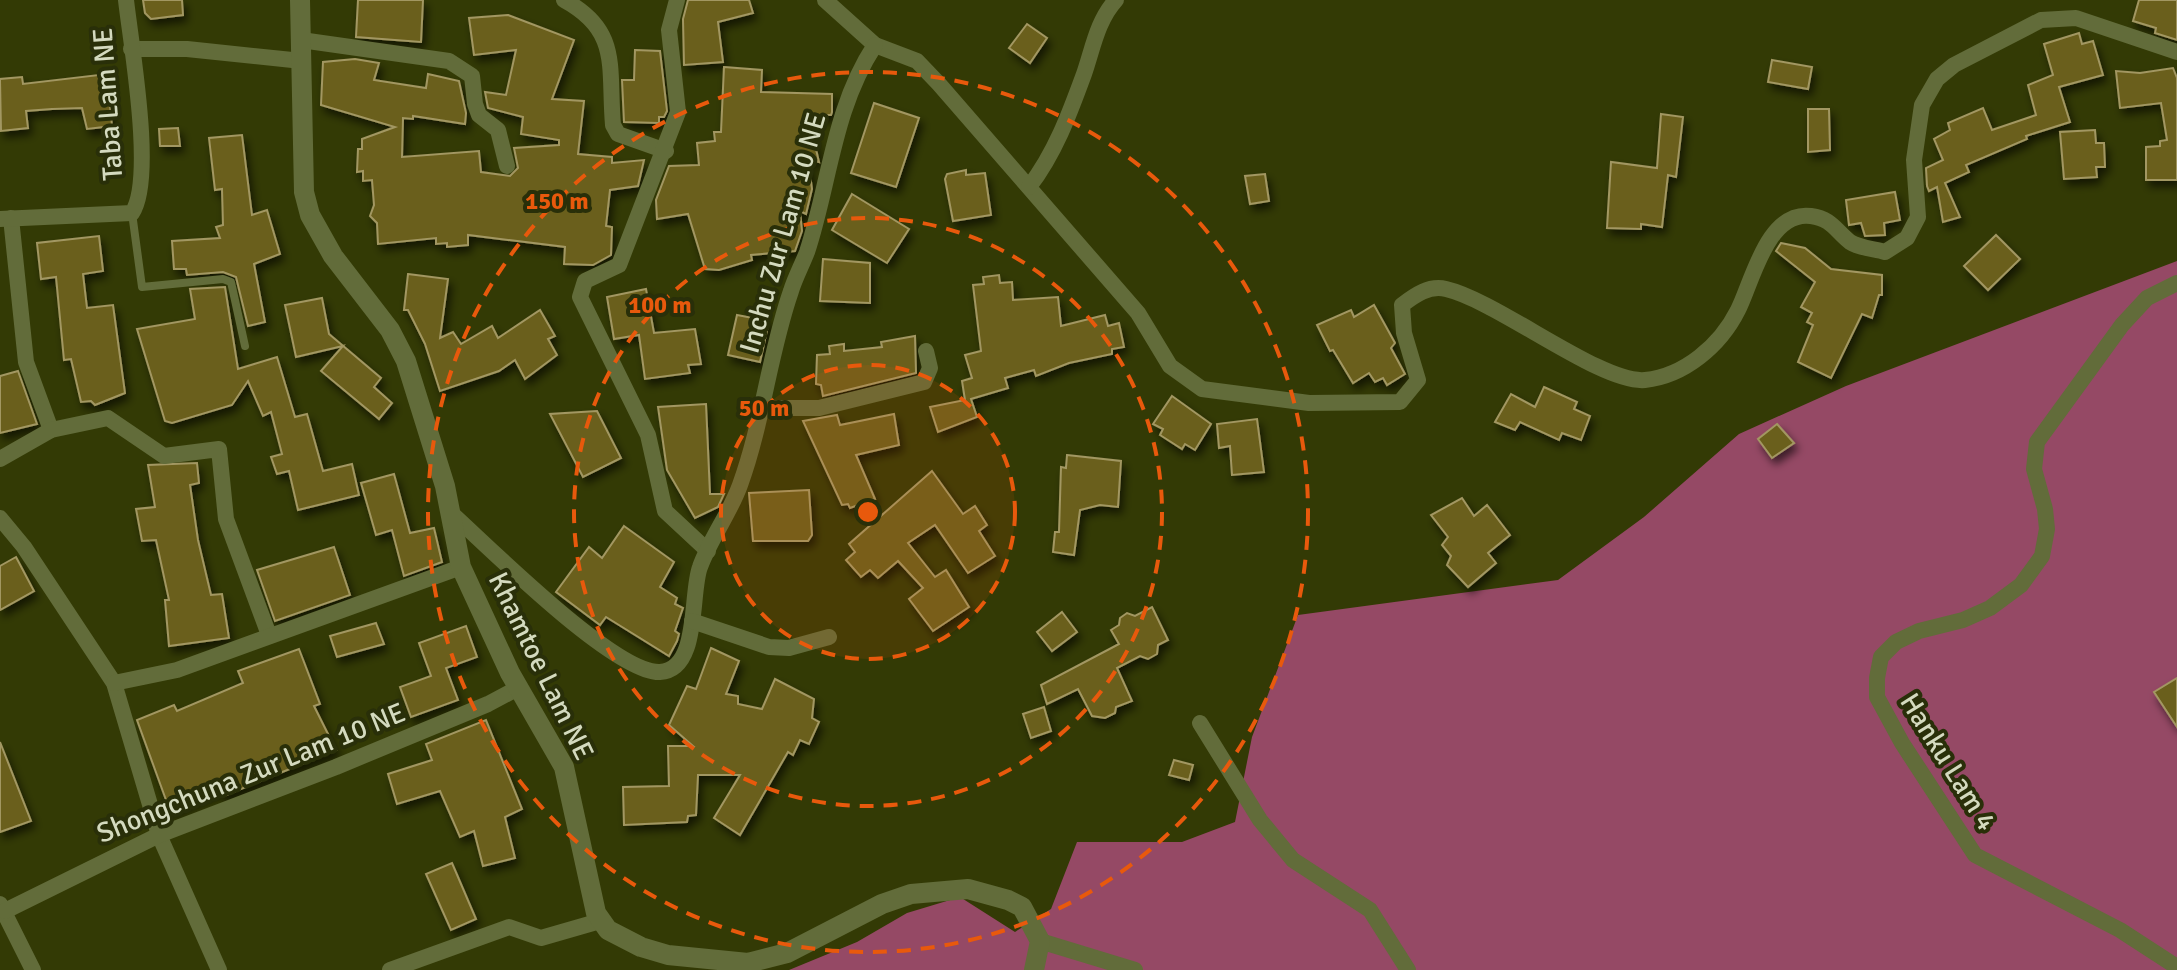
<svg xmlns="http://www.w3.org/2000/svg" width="2177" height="970" font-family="Signika,sans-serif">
<defs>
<filter id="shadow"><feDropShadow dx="3.5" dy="6" stdDeviation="4" flood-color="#0009"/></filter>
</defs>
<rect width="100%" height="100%" fill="#333a05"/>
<path fill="#954965" d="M2177,261V970H789L857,942L907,913L960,897L1015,932L1051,909L1077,842H1182L1235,822L1252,737L1298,615L1558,580L1644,517L1739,434L1846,386Z"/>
<g fill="#6a5e1b" stroke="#a29762" stroke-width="2" filter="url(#shadow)">
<path d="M143,0H182L183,15L151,19L145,13Z"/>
<path d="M358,0H423L421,42L356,37Z"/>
<path d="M688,0H749L753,13L718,22L723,62L684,65L683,19Z"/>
<path d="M2139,0H2177V40L2155,33L2156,28L2133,21Z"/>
<path d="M508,15L574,40L552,99L584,101L578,154L612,157V163L644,160L638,186L610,190L606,226L612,227L611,255L593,265L564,264L565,247L468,235V245L447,247V243L436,244V238L378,244L377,223L370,216L374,205L372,180L363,181V171L357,172L358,149H362V139L395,127L321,105L323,62L355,59L379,63L374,80L426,88L428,74L459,81L466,113L465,124L413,116V119L403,118L402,157L479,151L481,172L510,176L518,168L514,148L559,145V140L521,134L523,117L488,108L485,92L506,95L516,50L474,55L469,18Z"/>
<path d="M1027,24L1047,38L1030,63L1009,48Z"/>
<path d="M2079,33L2082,44L2093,41L2103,75L2059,87L2070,122L2026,136L2027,139L1966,165L1969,172L1945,183L1960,217L1943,222L1937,187L1929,191L1927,186L1926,168L1943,160L1934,139L1950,130L1948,123L1983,108L1992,130L2036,115L2028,85L2053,75L2044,44Z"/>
<path d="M635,50L660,51L667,111L664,117H659V123L624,122L622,80H634Z"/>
<path d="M1772,60L1812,67L1808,89L1768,82Z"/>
<path d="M724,67L762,70L761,92L832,94V112L831,115H808L819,162L801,157L799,161L809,167L812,189L806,214L800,211L802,231L795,251L751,255L752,260L719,270L705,269L688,214L657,219L656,200L669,166L699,165L697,143L715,141L714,132H721Z"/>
<path d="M2173,68L2177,78V180H2146V147L2160,146V141L2167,140L2161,103L2120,108L2116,71L2140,73Z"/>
<path d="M107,74L112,126L87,129L82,108L52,109L26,111L28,128L1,131L0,79L22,77L23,84Z"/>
<path d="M874,103L919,118L896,187L851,173Z"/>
<path d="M1808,109H1829L1830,150L1808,152Z"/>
<path d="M1661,114L1683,117L1676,177L1668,175L1662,227L1641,224V229L1607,228L1611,162L1657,168Z"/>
<path d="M178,128L180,146H160L159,129Z"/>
<path d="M2095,130L2096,143H2104L2105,167H2096L2097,177L2064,179L2060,132Z"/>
<path d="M242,135L252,215L267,210L280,254L254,264L265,322L248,326L236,277L223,272L187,275L186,269H174L172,241L220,238L216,227L223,225L222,189L215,190L209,138Z"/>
<path d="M966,170V175L985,173L991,215L953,221L945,179L947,174Z"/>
<path d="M1265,174L1269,201L1250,204L1245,176Z"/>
<path d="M1895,192L1900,220L1884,223L1885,235L1865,236L1861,223L1849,225L1846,200Z"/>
<path d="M852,194L909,229L887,263L832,230Z"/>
<path d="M1996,235L2020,259L1988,290L1964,266Z"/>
<path d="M99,236L103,271L83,274L87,308L113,305L125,393L95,405L91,401L81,402L71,359L64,360L56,277L41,279L37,243Z"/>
<path d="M1781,243L1805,248L1831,269L1882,275V295H1879L1872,318L1862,314L1831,378L1798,362L1813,325L1807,322L1812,313L1801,307L1815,282L1776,251Z"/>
<path d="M823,259L870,263V303L820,301Z"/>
<path d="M408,274L448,279L440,338L453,332L461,344L492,326L498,338L540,310L555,336L548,339L557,355L525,379L515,360L499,371L440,391L425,344L408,310H404Z"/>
<path d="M999,275L1000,283L1012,282L1013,300L1058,297L1061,326L1105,315L1108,326L1119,323L1124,347L1112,349V354L1069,363L1036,376L1034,370L1005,378L1008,388L971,399L977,417L938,432L930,407L965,400L962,381L972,378L965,355L981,351L973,285L984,284L983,277Z"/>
<path d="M225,287L238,369L277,357L295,417L307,414L323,471L352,464L359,495L298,510L289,471L277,474L271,457L282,454L271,412L263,416L248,381L232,405L172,423L165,421L137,329L195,319L190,289Z"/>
<path d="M646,289L654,333L695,329L701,364L688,365L690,373L645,379L639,335L614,339L607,297Z"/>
<path d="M322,298L329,334L381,378L374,387L392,403L379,419L321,371L343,346L296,357L285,305Z"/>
<path d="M1374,305L1395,343L1391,348L1405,374L1387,385L1383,378L1375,382L1369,373L1353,383L1333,350L1330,351L1317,325L1351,310L1354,317Z"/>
<path d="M737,315L769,321L760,362L728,355Z"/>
<path d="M915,336L916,373L823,396L821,385L816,384L817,355L830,354L829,346L844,344V351L882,347L881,342Z"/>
<path d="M18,371L37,424L0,433V376Z"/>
<path d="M1544,387L1577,402L1574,409L1590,416L1581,440L1562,433L1559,440L1520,422L1515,430L1495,422L1511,394L1535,407Z"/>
<path d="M1172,396L1211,424L1195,450L1185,444L1182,449L1160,435L1163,429L1153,424Z"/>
<path d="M706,404L710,494H724L718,507L695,518L667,470L658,407Z"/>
<path d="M597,411L621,458L583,477L550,414Z"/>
<path d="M894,414L899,445L856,455L875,499L850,508L848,504L842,505L803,421L837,415L840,425Z"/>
<path d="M1257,419L1264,472L1232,475L1230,446L1219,448L1217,424Z"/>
<path d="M1777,424L1794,443L1772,458L1758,439Z"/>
<path d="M1067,455L1121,461L1118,507L1100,505L1080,510L1074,555L1053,552L1055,532H1059L1061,467L1066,468Z"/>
<path d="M197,463L199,483L190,485L198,540L211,595L222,594L229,638L169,646L165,600H169L156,540L142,541L136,509L155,507L148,465Z"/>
<path d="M932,471L963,514L975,506L987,525L979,531L995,556L968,573L935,525L908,543L935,577L946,570L969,607L933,631L909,599L923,588L898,561L878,578L870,570L861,577L846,560L855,552L849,544Z"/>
<path d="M394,474L410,533L434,528L442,562L404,576L392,530L376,535L361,483Z"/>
<path d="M809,490L812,535L808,541H753L749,493Z"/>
<path d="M1462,498L1474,516L1487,505L1510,535L1488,553L1496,563L1468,587L1447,565L1451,556L1442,545L1448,537L1431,515Z"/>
<path d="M624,526L674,562L660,587L677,598L675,604L683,608L675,631L679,634L677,641L669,656L606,617L600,625L556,592L589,547L602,558Z"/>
<path d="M334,547L350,595L275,621L257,570Z"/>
<path d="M16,557L34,591L0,610V566Z"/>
<path d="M1152,607L1168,640L1158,645L1157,654L1148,659L1140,656L1117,668L1132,701L1116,707L1115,713L1105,718L1092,716L1078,689L1047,704L1041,685L1119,644L1111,630L1119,625L1120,618L1127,613L1135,616Z"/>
<path d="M1062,612L1077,632L1052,651L1037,632Z"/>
<path d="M376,623L384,644L337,657L330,636Z"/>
<path d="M466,626L477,657L446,668L458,700L411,717L400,687L431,676L419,643Z"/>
<path d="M711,648L739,661L726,694L738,696V704L762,709L775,679L814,699L812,718L819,722L809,744L800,740L793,755L788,752L740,835L714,818L740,775H698L696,815L688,816L687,822L624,825L623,787L669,786L668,746H693L669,725L687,686L696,689Z"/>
<path d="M299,649L320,704L314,706L336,750L224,796L220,788L170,811L137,720L174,705L177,711L243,683L238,671Z"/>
<path d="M2177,678V727L2154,692Z"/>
<path d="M1044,707L1051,731L1031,738L1023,714Z"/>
<path d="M486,720L522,809L505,817L515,858L483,866L474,831L460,837L440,791L397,804L388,774L432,760L426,744Z"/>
<path d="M0,742L31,821L0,832Z"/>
<path d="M1174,760L1193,765L1189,780L1169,775Z"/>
<path d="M452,863L476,919L451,930L426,874Z"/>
</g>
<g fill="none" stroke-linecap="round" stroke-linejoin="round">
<path stroke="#626c3a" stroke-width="8" d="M132,213L142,287L223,279L231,282L245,346"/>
<g stroke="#626c3a" stroke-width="16">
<path d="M564,0C621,31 608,67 613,125L618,134L666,151"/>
<path d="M677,0L669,30L678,112L619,265L585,281L580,297L648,435L665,511L708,551"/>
<path d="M825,0L875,45L917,61L939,84L1138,313L1170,366L1202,389L1309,403L1400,402L1418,380L1404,333L1402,305C1415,295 1429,285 1446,289C1498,301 1601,384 1645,380C1684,376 1720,346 1738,310C1752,283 1767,210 1811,216C1832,219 1835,230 1850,242C1859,248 1875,249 1885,252L1907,238L1918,217L1914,160L1922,105L1937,79L1954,65L2041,20L2076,18L2177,52"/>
<path d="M301,40L449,61L472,76L475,104L479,115L498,130L507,166"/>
<path d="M131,49H187L302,61"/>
<path d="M1029,187C1055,153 1069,115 1084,74C1093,48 1097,21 1116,0"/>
<path d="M11,218L26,362L51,430"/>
<path d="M0,219L132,213C155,179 131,45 126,0"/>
<path d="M2177,283L2147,298L2122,325L2037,442L2034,469L2045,509L2047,529L2042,556L2021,585L1990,608L1963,620L1919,631L1896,642L1881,657L1877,678V697L1902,743L1975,855L2120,930L2177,967"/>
<path d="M762,408H819L924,382L930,368L926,351"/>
<path d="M0,459L51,430L108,418L164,456L219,449L226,519L269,635"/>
<path d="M450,512C488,546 615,674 660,672C700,670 690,593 700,567C710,539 730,513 740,485C763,422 769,354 791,291C795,278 802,265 807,252C830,182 833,109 875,45"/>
<path d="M0,518L24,547L114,683L159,835L219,970"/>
<path d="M692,621L769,647L789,648L829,637"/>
<path d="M114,683L177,670L461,567"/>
<path d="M1200,723L1260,820L1293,860L1370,910L1408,970"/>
<path d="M0,904L33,970"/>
<path d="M5,911L159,835L336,767L488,704L518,688"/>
<path d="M1040,941L1135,970"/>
<path d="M390,970L509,927L541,938L600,921"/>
</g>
<path stroke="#626c3a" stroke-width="20" d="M300,0L304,192L310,215L333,256L390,330L406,361L445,486L461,567L510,673L564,767L596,913L608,930L641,947L668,955L748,963L787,953L882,904L911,894L968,889L1008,900L1022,907L1040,941L1034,970"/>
</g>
<circle cx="868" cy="512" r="147" fill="#e8590c" fill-opacity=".12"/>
<g fill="none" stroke="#e8590c" stroke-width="4" stroke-dasharray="14 10">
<circle cx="868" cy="512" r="147"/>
<circle cx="868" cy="512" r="294"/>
<circle cx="868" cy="512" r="440"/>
</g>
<g text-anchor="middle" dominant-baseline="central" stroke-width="8" stroke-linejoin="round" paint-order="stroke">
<g font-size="28" fill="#d4dabf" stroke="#292f09">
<text transform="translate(108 104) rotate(-94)">Taba Lam NE</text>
<text transform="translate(783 233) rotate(-74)">Inchu Zur Lam 10 NE</text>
<text transform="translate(541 666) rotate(64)">Khamtoe Lam NE</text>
<text transform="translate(1948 762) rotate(58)">Hanku Lam 4</text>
<text transform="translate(251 773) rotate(-22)">Shongchuna Zur Lam 10 NE</text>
</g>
</g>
<circle cx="868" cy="512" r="12" fill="#e8590c" stroke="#292f09" stroke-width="4"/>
<g font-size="24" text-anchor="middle" font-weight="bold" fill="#e8590c" stroke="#292f09" stroke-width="8" stroke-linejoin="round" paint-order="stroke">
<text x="557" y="209">150 m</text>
<text x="660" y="313">100 m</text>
<text x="764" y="416">50 m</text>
</g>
</svg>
